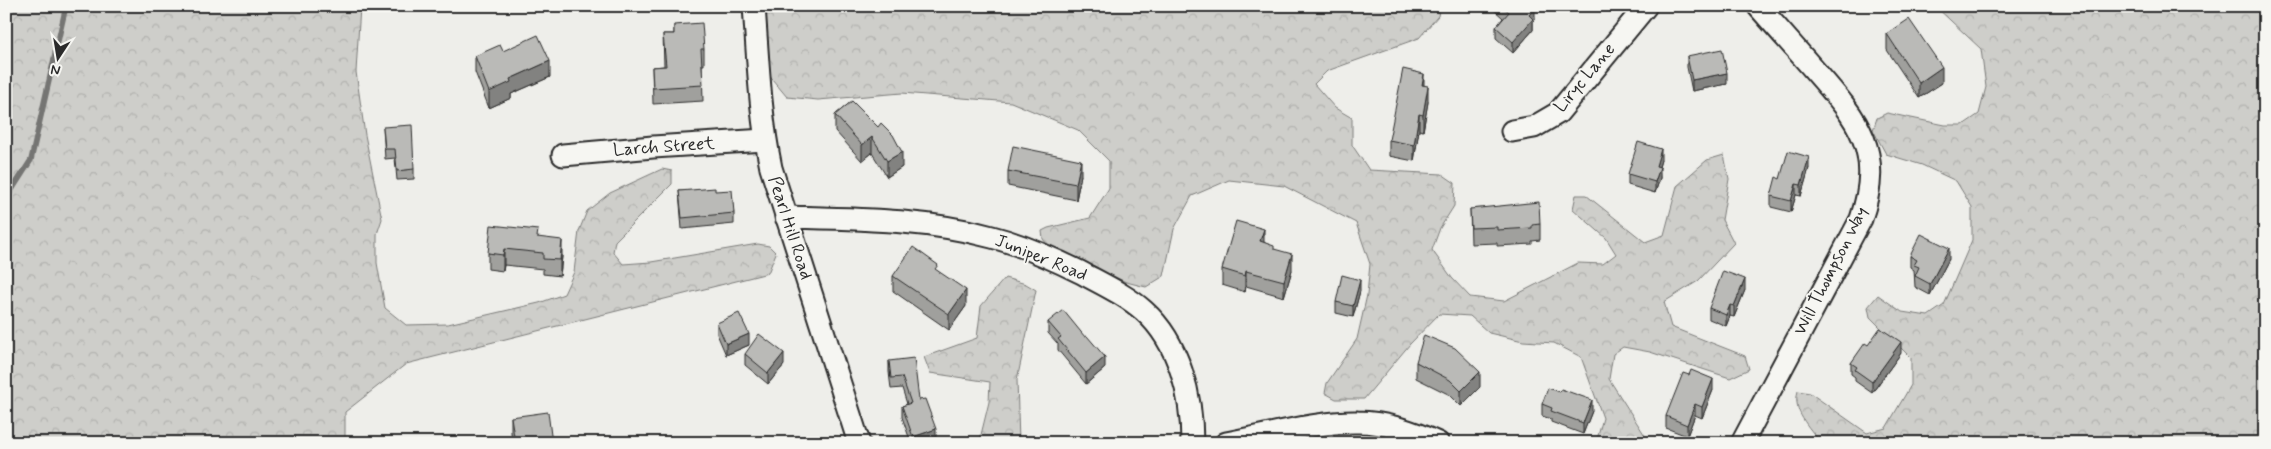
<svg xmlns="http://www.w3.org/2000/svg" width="2271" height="449" font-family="Mynerve,sans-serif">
<defs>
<pattern id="forest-crowns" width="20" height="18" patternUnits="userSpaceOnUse" patternTransform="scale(1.25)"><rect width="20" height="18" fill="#cececa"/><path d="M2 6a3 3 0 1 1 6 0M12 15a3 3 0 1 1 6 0" fill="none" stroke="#b1b1ae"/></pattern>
</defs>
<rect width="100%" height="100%" fill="#eeeeea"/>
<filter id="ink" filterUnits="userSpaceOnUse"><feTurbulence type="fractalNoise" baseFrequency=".02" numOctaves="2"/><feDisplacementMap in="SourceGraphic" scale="10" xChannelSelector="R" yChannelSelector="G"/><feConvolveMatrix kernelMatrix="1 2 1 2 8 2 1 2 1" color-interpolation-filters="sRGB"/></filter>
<g filter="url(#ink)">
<g fill="url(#forest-crowns)" stroke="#7c7c7a">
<path d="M6,6H360L356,72L365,135L382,219L377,234V263L385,308L406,325L448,324L539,303L564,294L574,272L579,231L587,211L610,193L662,169L672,171V184L615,241L613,252L623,264L651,262L758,244L769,246L776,253L768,273L406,364L345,412V443H6Z"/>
<path d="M769,6H924L939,9L954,6H1440L1438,16L1419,38L1327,71L1314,84L1335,108L1352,118V145L1369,170L1442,174L1455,183L1454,206L1440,228L1432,250L1452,278L1470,297L1504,301L1578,263L1603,264L1616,254L1606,238L1573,209L1576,195H1586L1645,242L1664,235L1677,186L1707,160L1724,155L1729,179L1722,220L1734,243L1698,281L1664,302L1671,327L1745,356L1749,369L1730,378L1650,352L1623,347L1613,354L1609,379L1644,434L1647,443H1596L1603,418L1581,357L1554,343L1523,341L1489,333L1470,316L1439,314L1410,344L1364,399H1336L1325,393L1327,383L1357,339L1367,295L1370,264L1356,223L1284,186L1229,180L1192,196L1174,229L1164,276L1146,287L1126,282L1050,248L1043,239L1042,231L1048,228L1090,218L1109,188V161L1078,130L1011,102L902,93L818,100L787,97L767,73L766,8Z"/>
<path d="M1935,6H2265V443H1821C1809,427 1792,411 1798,391L1810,393L1867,433L1886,428L1911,385V358L1870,317L1868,307L1878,295L1902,312L1928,316L1944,305L1972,240V207L1956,181L1922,165L1886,154L1873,130L1877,118L1887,113L1945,125H1963L1979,114L1986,87L1981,49Z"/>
<path d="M1005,278L1026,284L1036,290L1017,380L1019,442L979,443L989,402L990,382L930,373L924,357L977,338L981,306Z"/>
</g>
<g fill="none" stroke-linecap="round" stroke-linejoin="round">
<path stroke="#757573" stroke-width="5.5" d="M6,199L31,160L66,6"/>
<g stroke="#2b2b2b" stroke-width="25">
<g id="minor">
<path d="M754,6C758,60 760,115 771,168L859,443"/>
<path d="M1512,131L1534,127L1558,113L1646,6"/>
<path d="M563,155L653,147L765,140"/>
<path d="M786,217C855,219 925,219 992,237C1023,245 1052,258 1080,272C1102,284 1126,295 1144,311C1180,343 1192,397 1192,443"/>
<path d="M1226,443C1266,436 1318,421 1358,422C1386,422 1413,432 1438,443"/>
<path d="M1742,443L1861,219C1884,151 1859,121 1816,72C1797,50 1777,28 1758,6"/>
</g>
</g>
<use href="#minor" stroke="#f6f6f2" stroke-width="21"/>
</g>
<g fill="#a0a09d" stroke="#2b2b2b">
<path d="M1492,6H1533L1535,19L1533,21V30L1513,53L1496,38V27L1503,18L1492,8Z"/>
<path d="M674,25L704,49V65H702L703,101L653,104L652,67L664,66L663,34H674Z"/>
<path d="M1887,34L1942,83L1919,98L1887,50Z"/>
<path d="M503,51L550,77L511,94V98L489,108L475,72V56Z"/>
<path d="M1687,56L1727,84L1692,91L1687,67Z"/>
<path d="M1424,85L1428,102L1423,131L1419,130L1414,161L1389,156V140Z"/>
<path d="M852,101L902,167L887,177L872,153L862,161L835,131V115Z"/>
<path d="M383,127L414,169V179L397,180L395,158L385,159Z"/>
<path d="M1661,160L1659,167L1660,178L1655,193L1628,185V174Z"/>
<path d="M1809,168L1801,196L1796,195L1791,212L1771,207V196L1780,179Z"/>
<path d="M1008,171L1081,175L1076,200L1008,186Z"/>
<path d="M679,191H715L734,213V224L682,229Z"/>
<path d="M1470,209L1540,224V240L1532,241V244L1497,246V243L1471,244Z"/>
<path d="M538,238L562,256L560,276L543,274V269L504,265L503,271L488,269V253Z"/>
<path d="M1264,242L1274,249L1292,270L1284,297L1246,286L1245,292L1222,285V269Z"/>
<path d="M1910,256L1949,259L1930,295L1915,287L1914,270L1910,267Z"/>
<path d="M938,271L966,306L949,330L893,291V276Z"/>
<path d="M1745,290L1734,317L1730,316L1726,326L1709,319V308Z"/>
<path d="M1360,291L1353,317L1336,313V302Z"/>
<path d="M1048,322L1105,368L1086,384L1058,350V344L1048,333Z"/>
<path d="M717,323L749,345L726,355L717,334Z"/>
<path d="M1868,345L1901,353L1872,393L1855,381V377L1851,374V363Z"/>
<path d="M745,354L784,365L768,384L745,365Z"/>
<path d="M889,361L919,400L936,440L928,443H911L902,417V406L907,404L902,388L891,389L889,372Z"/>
<path d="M1416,362L1480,387L1461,406L1450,395L1416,378Z"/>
<path d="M1713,390L1702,418L1695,415L1687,436L1666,428V416Z"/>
<path d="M1542,404L1592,411L1583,434L1551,422V419L1542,416Z"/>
<path d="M511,417L552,443H512L511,432Z"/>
</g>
<g fill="#828280" stroke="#2b2b2b">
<path d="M1535,8V19L1533,21V30L1513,53V42L1529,15Z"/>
<path d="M550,61V77L511,94V98L489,108V92L510,79Z"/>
<path d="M1942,67V83L1919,98V83Z"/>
<path d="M1727,73V84L1692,91V80Z"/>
<path d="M1424,74V89L1422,85Z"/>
<path d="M1428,86V102L1423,131V115Z"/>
<path d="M1419,114V130L1414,161V145Z"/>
<path d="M872,137V153L862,161V145Z"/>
<path d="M1661,149V160L1656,177V166Z"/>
<path d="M902,152V167L887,177V161Z"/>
<path d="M1809,157V168L1801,196V185Z"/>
<path d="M1081,160V175L1076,200V184Z"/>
<path d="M1660,167V178L1655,193V182Z"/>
<path d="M1796,184V195L1791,212V201Z"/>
<path d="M1264,229V244L1260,241Z"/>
<path d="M562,240V256L560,276V260Z"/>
<path d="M1949,248V259L1930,295V284Z"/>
<path d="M504,249V265L503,271V255Z"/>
<path d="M1292,254V270L1284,297V281Z"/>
<path d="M1246,271V286L1245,292V276Z"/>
<path d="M1745,279V290L1734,317V306Z"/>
<path d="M1360,280V291L1353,317V306Z"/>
<path d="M966,290V306L949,330V314Z"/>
<path d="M1730,305V316L1726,326V315Z"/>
<path d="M749,334V345L726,355V344Z"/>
<path d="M1901,342V353L1872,393V382Z"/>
<path d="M784,353V365L768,384V373Z"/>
<path d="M1105,357V368L1086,384V373Z"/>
<path d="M1480,372V387L1461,406V391Z"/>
<path d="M1713,379V390L1702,418V407Z"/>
<path d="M1592,400V411L1583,434V423Z"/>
<path d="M1695,404V415L1687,436V425Z"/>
<path d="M936,429V440L928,443H913V437Z"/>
</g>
<g fill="#babab7" stroke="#2b2b2b">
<path d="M1502,6H1533L1535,8L1529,15L1533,19L1513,42L1496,27L1509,12Z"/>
<path d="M1909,19L1942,67L1919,83L1887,34Z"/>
<path d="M702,23L704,49H701L703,85L653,88L652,67L666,66L663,34H674V25Z"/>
<path d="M538,35L550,61L510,79L511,82L489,92L475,56L500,45L503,51Z"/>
<path d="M1722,49L1727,73L1692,80L1687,56Z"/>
<path d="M1403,69L1424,74L1422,85L1428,86L1423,115L1419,114L1414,145L1389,140Z"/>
<path d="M852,101L878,127L881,123L893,135L902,152L887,161L872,137L862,145L835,115Z"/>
<path d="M412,125L414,169L397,171L395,149H385L383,127Z"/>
<path d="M1638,142L1661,149L1656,166L1660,167L1655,182L1628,174Z"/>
<path d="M1013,146L1081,160L1076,184L1008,171Z"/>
<path d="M1788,151L1809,157L1801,185L1796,184L1791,201L1771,196L1776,177L1780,179Z"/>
<path d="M715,188V191L732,190L734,213L682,218L679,191Z"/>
<path d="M1539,202L1540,224L1532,225V228L1497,230V227L1471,228L1470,209Z"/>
<path d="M1236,221L1264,229L1260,241L1274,246V249L1292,254L1284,281L1246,271L1245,276L1222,269Z"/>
<path d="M491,225L538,230L537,237L562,240L560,260L543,259V253L504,249L503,255L488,253Z"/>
<path d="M1921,234L1949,248L1930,284L1915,276L1919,267L1914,265L1917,260L1910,256Z"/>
<path d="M913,247L938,265L935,269L966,290L949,314L893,276Z"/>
<path d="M1723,271L1745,279L1734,306L1730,305L1726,315L1709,308Z"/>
<path d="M1342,275L1360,280L1353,306L1336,302Z"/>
<path d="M1063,310L1085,337L1087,336L1105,357L1086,373L1058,339L1061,337L1048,322Z"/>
<path d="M739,313L749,334L726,344L717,323Z"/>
<path d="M1880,328L1901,342L1872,382L1855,370L1857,367L1851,363L1865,343L1868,345Z"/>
<path d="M759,334L784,353L768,373L745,354Z"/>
<path d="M1424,335L1455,348L1480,372L1461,391L1450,380L1416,362Z"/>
<path d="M914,358L919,400L925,399L936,429L913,437L902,406L911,403L902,377L891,378L889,361Z"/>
<path d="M1691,370L1713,379L1702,407L1695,404L1687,425L1666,416L1683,373L1689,375Z"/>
<path d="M1548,388L1560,392L1561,389L1592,400L1583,423L1551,411L1552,408L1542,404Z"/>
<path d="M548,412L552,443H515L511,417Z"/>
</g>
</g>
<g text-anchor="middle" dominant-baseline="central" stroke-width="4" stroke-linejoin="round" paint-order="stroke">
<g font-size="18" fill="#2b2b2b" stroke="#f6f6f2">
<text transform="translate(1585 78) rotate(-50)">Liryc Lane</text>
<text transform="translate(664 147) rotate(-4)">Larch Street</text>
<text transform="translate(790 228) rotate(72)">Pearl Hill Road</text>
<text transform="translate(1041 258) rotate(22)">Juniper Road</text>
<text transform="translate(1831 271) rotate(-63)">Will Thompson Way</text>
</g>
</g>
<rect width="2271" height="449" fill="none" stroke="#f6f6f2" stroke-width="25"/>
<rect x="12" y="12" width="2246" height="424" fill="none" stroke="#2b2b2b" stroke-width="2" filter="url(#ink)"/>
<g transform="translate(58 58) rotate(192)" stroke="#f6f6f2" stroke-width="4" paint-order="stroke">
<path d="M0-4L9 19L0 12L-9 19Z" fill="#2b2b2b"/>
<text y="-8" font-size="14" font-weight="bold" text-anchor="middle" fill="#2b2b2b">N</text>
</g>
</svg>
